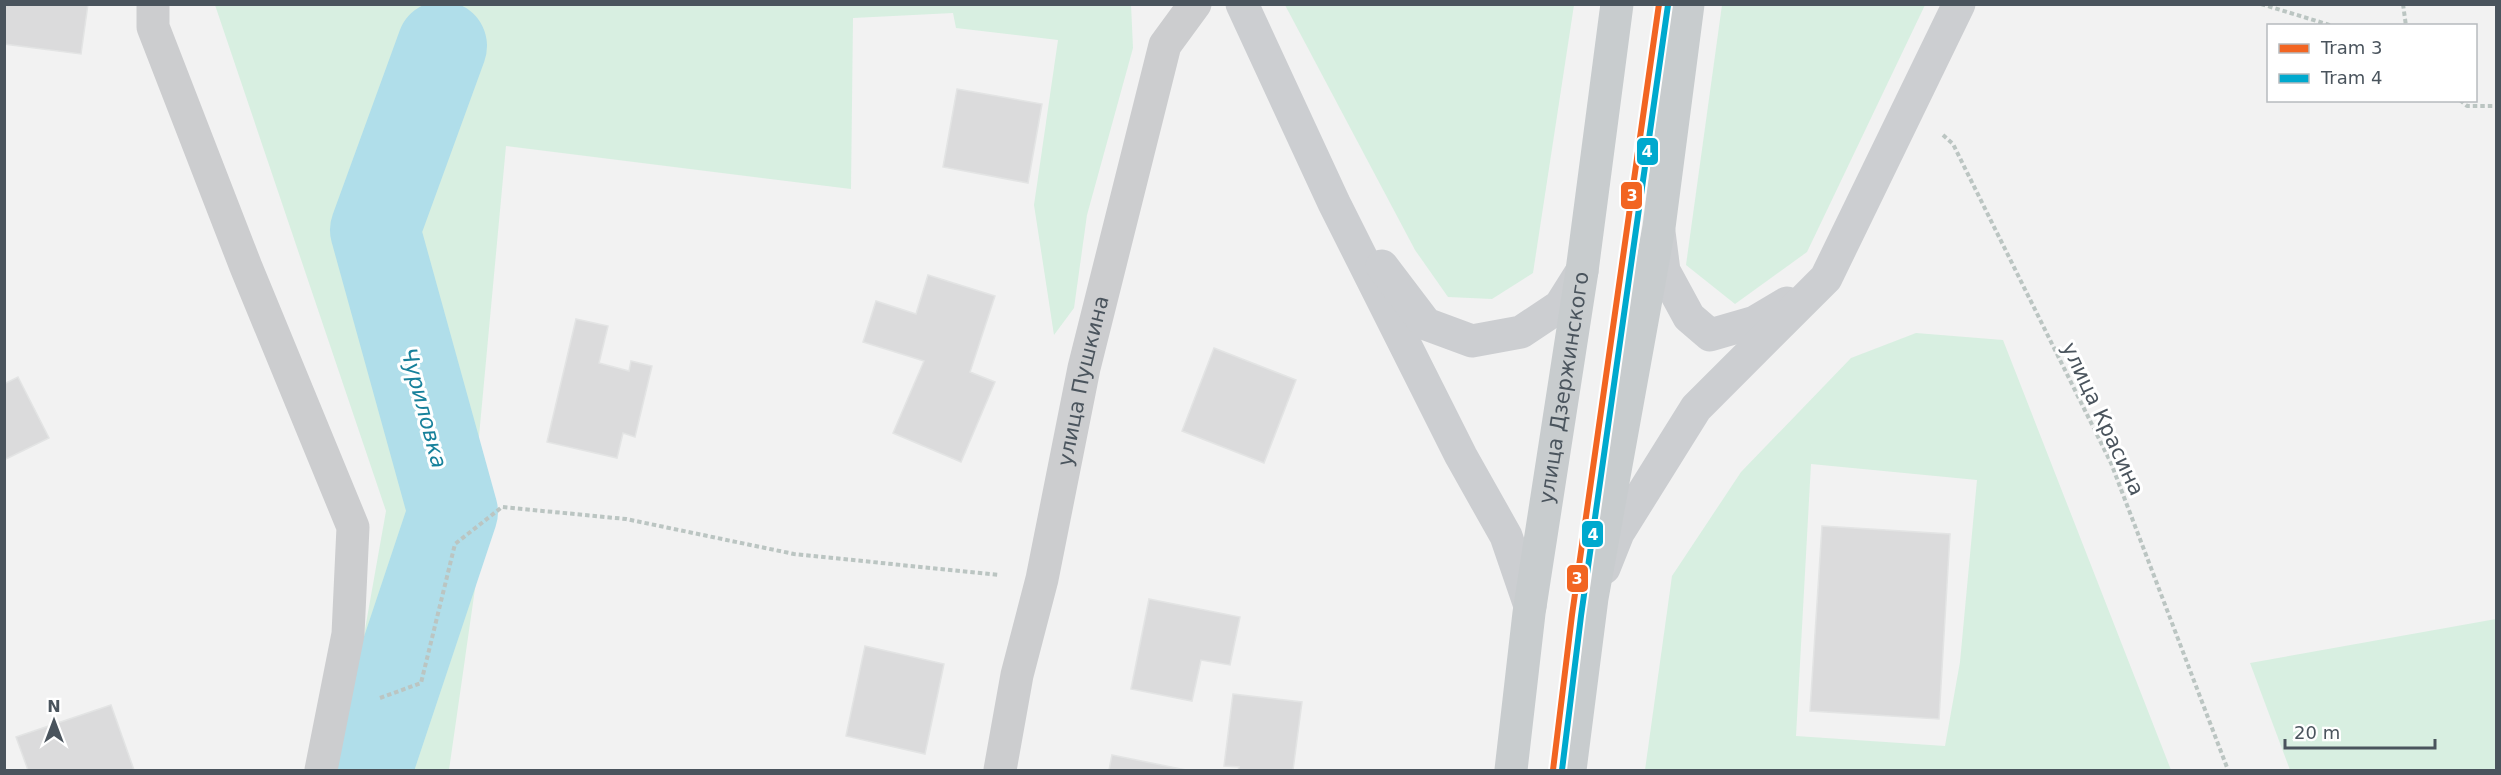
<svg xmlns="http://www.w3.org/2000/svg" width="2501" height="775" font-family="'DejaVu Sans',sans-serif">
<rect width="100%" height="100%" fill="#f2f2f2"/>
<g fill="#d8efe1" fill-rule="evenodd">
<path d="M1131,4L1133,48L1087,215L1074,308L1054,335L1034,205L1058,40L956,28L953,13L853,18L851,189L506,146L474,490L481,547L449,770H340L386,511L215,5Z"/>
<path d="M1285,5H1574L1533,273L1492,299L1448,297L1415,250Z"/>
<path d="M1722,5H1925L1807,252L1735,304L1686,265Z"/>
<path d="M1916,333L2003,340L2171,770H1645L1672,576L1741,472L1851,358ZM1811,464L1977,480L1960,662L1945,746L1796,736Z"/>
<path d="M2496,619V770H2290L2250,663Z"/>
</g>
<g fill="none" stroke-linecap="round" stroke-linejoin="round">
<path stroke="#b0deea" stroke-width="90" d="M367,770L453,512L375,230L442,46"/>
</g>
<g fill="#dbdbdc" stroke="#e3e4e4" stroke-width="1.5">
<path d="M4,4H88L81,54L4,44Z"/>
<path d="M957,89L1042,104L1028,183L943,167Z"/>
<path d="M928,275L995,296L970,372L995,382L961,462L893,433L924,361L863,342L876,301L916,314Z"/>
<path d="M576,319L608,326L599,363L629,371L631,361L652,366L635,437L623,433L617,458L547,442Z"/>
<path d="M1214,348L1296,380L1264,463L1182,431Z"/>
<path d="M18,377L49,438L4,460V384Z"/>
<path d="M1822,526L1950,534L1939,719L1810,711Z"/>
<path d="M1149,599L1240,617L1230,665L1201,660L1192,701L1131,689Z"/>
<path d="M865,646L944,664L925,754L846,736Z"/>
<path d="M1233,694L1302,702L1293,770H1238L1239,767L1224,766Z"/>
<path d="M111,705L134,770H28L16,737Z"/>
<path d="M1112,755L1186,770H1109Z"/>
</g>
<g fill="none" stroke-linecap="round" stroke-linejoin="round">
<g stroke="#bbc5c2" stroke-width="4" stroke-dasharray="4.5 3" stroke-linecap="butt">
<path d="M2261,4L2333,26"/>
<path d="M2403,4L2406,26"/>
<path d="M2460,100L2467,106H2496"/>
<path d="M1943,135L1953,144L2111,463L2228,770"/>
<path d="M380,698L421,683L455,544L502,507L626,519L794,554L999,575"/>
</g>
<g stroke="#cccdcf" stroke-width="33">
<path d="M153,4V27L246,267L353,527L348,634L321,770"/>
<path id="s1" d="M1000,770L1017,675L1042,579L1084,368L1165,45L1195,4"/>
</g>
<g stroke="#ccced1" stroke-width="33">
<path d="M1242,4L1334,203L1461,456L1506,536L1530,606"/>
<path d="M1659,232L1664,271L1689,317L1710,335L1755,322L1787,303"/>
<path d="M1382,266L1426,324L1472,341L1521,332L1560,306L1582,271"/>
<path d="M1604,568L1618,533L1696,408L1826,278L1959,4"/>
</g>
<g stroke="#c8ccce" stroke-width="33">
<path id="s2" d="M1511,770L1529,613L1582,271L1617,4"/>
<path d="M1570,770L1592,598L1659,227L1688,4"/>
</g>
<g stroke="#fff" stroke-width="10">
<path id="tram-1" d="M1553,770L1572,615L1659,4"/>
</g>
<g stroke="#fff" stroke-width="10">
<path id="tram-2" d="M1562,770L1581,616L1668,5"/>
</g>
<use href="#tram-1" stroke="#f26522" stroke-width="6"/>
<use href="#tram-2" stroke="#00a9ce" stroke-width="6"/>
</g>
<g text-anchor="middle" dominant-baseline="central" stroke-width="6" stroke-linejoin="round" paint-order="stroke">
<g font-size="21" fill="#4a545d" stroke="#fff">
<text stroke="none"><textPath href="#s1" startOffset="398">улица Пушкина</textPath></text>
<text stroke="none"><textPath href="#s2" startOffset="386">улица Дзержинского</textPath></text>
<text transform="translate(2103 419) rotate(65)">улица Красина</text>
</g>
<g font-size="22" font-style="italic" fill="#17819b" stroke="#fff">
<text transform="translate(424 408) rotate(75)">Чуриловка</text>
</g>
</g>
<g stroke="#fff" stroke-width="2">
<rect x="1636" y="137" width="23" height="29" rx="6" fill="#00a9ce"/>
<rect x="1620" y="181" width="23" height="29" rx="6" fill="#f26522"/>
<rect x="1581" y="520" width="23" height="28" rx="6" fill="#00a9ce"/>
<rect x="1566" y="564" width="23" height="29" rx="6" fill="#f26522"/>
</g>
<g font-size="16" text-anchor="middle" font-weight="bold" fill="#fff">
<text x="1647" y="157">4</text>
<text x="1632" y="201">3</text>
<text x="1593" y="540">4</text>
<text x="1577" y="584">3</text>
</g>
<rect width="2501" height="775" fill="none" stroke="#4a545d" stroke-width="12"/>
<rect x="2267" y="24" width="210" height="78" fill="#ffffff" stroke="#b7bbbe" stroke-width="1.5"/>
<rect x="2279" y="44" width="30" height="9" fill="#f26522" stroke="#b7bbbe" stroke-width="1.5"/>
<text x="2321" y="54" font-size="18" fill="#4a545d">Tram 3</text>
<rect x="2279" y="74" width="30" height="9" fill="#00a9ce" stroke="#b7bbbe" stroke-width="1.5"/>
<text x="2321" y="84" font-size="18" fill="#4a545d">Tram 4</text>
<g transform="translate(54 721)" stroke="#ffffff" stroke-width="4.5" paint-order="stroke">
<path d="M0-4.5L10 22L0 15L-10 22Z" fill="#4a545d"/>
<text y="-9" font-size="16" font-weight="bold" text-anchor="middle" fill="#4a545d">N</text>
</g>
<path d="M2285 739v9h150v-9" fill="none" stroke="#4a545d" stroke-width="3"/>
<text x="2294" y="739" font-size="18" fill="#4a545d" stroke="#ffffff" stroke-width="4.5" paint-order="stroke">20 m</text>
</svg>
